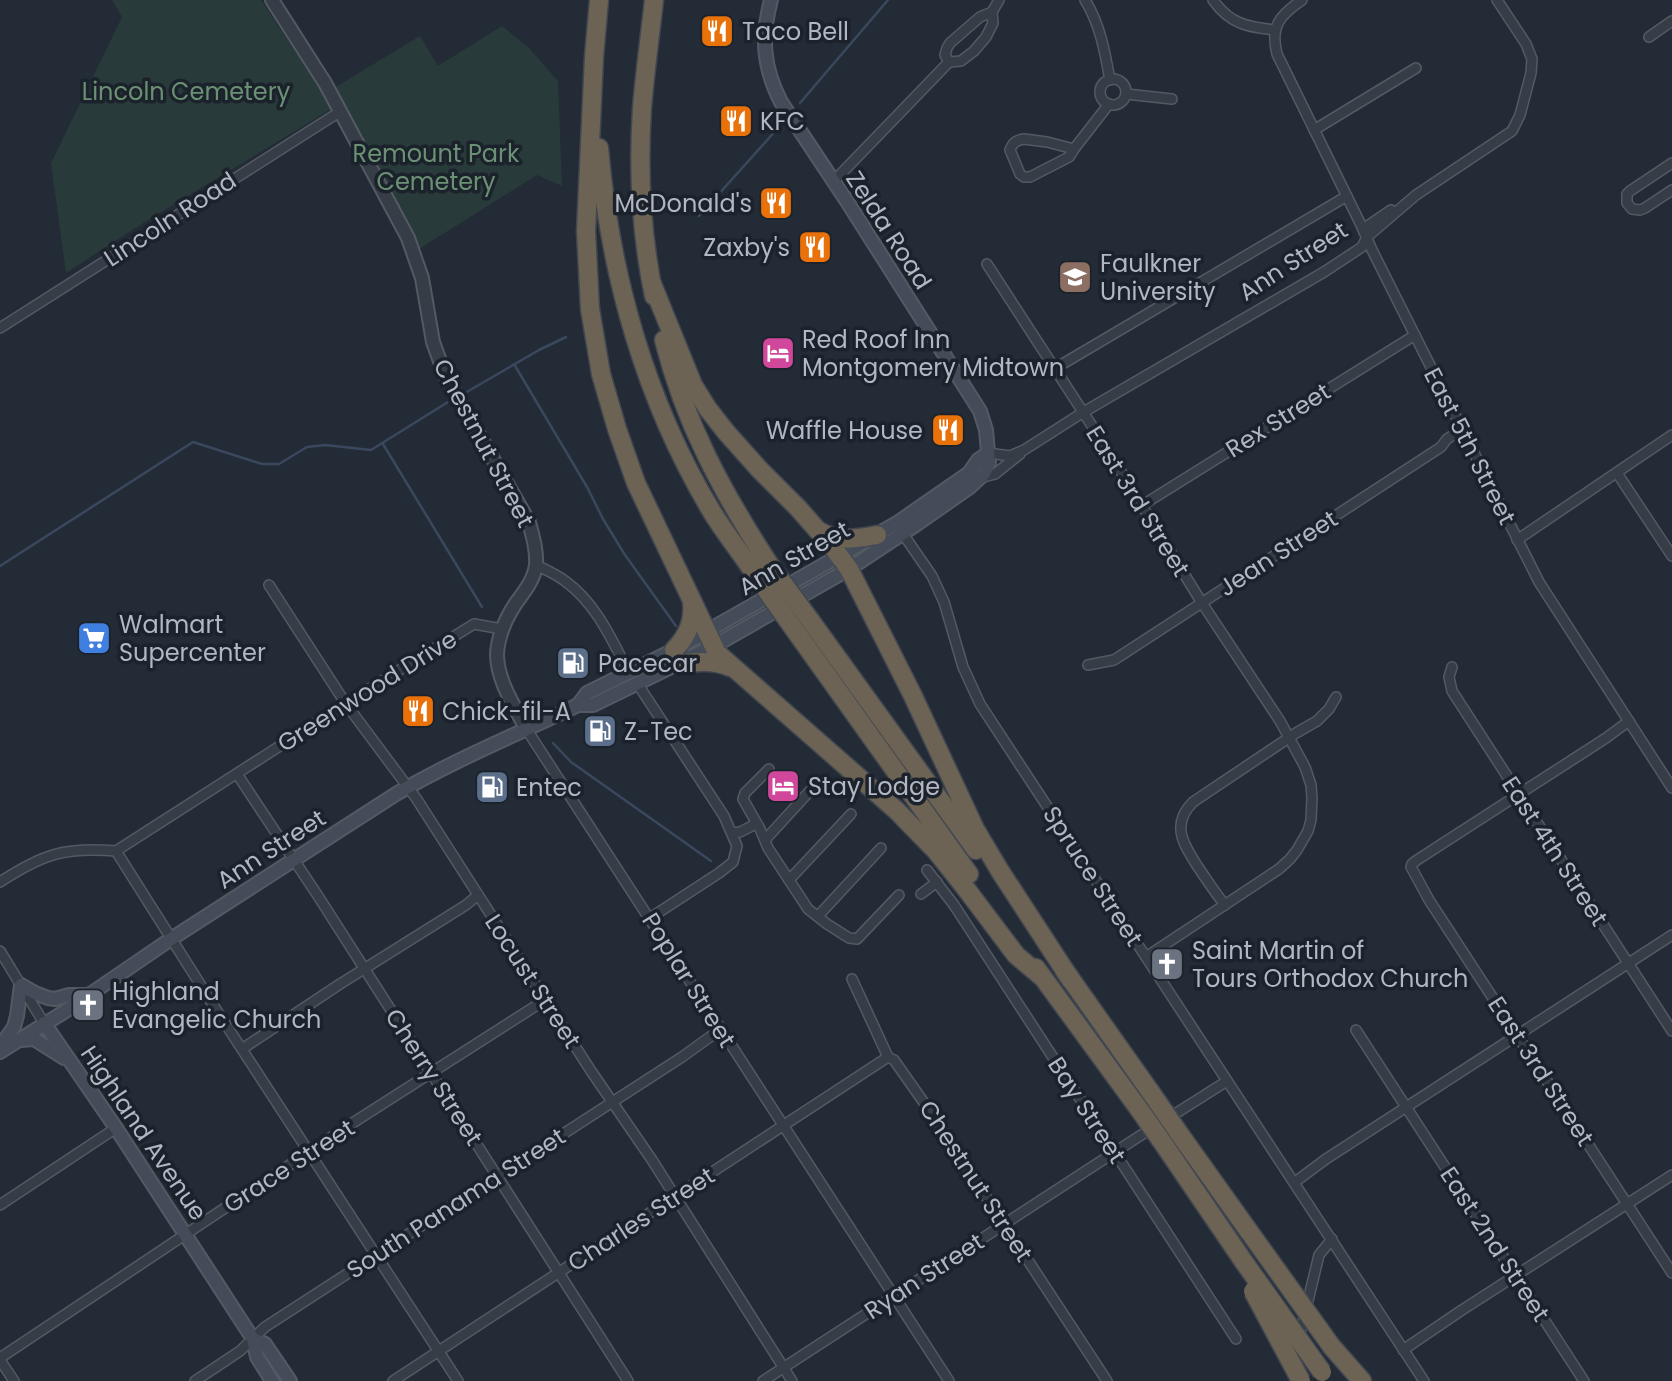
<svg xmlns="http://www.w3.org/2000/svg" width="1672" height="1381" font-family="Poppins,sans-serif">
<rect width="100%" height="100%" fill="#232b36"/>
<g fill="#293a3b">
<path d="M112,0H261L333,108L140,225L66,273L51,163L122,17Z"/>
<path d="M502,26L529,48L558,81L562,186L537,175L419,249L334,88L420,36L438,66Z"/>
</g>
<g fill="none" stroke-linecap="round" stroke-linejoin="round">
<g stroke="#3a485d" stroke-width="2.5">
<path d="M800,103L888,0"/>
<path d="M699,216L778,128"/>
<path d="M514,364L587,487L603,519L625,555L676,626"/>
<path d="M465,393L539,350L566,337"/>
<path d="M383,444L482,607"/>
<path d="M0,566L193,442L262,464H279L307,447L325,445L371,450L448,402"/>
<path d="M553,743L571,762L711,861"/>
</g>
<g stroke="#545a64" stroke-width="12">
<g id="minor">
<path d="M1085,0C1100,24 1105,52 1110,80"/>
<path d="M1213,0C1230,24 1247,27 1275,30"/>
<path d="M1302,0C1280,15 1270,26 1277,54L1361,225L1372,250L1539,582L1672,788"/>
<path d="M1649,37L1672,21"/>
<path d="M949,62L961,61L974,51L986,37L993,23L992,12"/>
<circle cx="1113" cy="92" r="13"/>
<path d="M1126,94L1172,99"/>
<path d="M1314,130L1416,68"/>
<path d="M1024,139L1047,142L1074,149L1069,157L1030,177H1024L1020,174L1010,150C1013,142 1017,140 1024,139Z"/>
<path d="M1074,149L1109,104"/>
<path d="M1672,163L1630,191L1627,194V203L1632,209L1640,210L1645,208L1672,190"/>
<path d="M833,182L949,62L945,55L947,48L950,43L980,17L992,12L999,0"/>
<path d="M1367,235L1366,227L1391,210"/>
<path d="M987,264L1107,449L1202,603L1280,721L1305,767L1311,785L1312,798L1311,820L1308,831L1297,850L1290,859L1279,869L1146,957"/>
<path d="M0,328L341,111"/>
<path d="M1054,369L1347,196"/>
<path d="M988,453L1010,456L1024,450L1082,413L1324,272L1362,247L1367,237L1416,195L1512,131L1520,115L1531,73L1532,59L1526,44L1497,0"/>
<path d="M1617,473L1672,556"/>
<path d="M980,478L995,474L1020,454"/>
<path d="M1141,506L1415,335"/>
<path d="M903,534L932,576L944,602L963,667L980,704L1424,1381"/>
<path d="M1517,540L1672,435"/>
<path d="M536,565C546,570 556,574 565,581C596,603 612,640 629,673"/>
<path d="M269,585L346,704L416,798L591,1071L652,1160L792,1381"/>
<path d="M1088,665L1114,660L1441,447L1447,439L1461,430"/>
<path d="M1452,667L1449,677L1452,691L1672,1031"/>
<path d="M637,683L724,816L737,846L733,862L719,873L650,918"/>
<path d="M1629,721L1606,738L1417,860L1412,864L1411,867L1429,900L1672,1273"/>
<path d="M527,730L949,1381"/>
<path d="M769,769L745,793L743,799L760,829L768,848L808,909L827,924L849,938L857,939L899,895"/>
<path d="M237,774L318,896L628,1381"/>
<path d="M733,833L740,832L756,824"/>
<path d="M765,840L818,782"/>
<path d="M116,851L217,1011L458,1381"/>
<path d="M116,851L364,692L474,624L502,629"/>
<path d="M927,870L954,905L1236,1339"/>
<path d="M789,880L851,814"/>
<path d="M0,882C43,854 64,847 116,851"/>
<path d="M921,894L937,882"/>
<path d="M1225,905C1215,893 1207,880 1198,867C1184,845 1170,825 1193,802L1296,733L1317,721L1329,709L1336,697"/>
<path d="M818,916L881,848"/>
<path d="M0,951L44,1023"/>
<path d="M852,979L888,1057L894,1060L932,1114L1107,1381"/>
<path d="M1356,1030L1584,1381"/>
<path d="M242,1049L340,984L466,905L478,895"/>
<path d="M1167,1119L1227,1081"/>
<path d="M1295,1182L1326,1159L1672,935"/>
<path d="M0,1205L116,1128"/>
<path d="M1299,1338L1319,1255L1332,1239"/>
<path d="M1403,1350L1462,1310L1672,1175"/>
<path d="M0,1358L351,1124L545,1000"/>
<path d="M0,1360L14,1381"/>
<path d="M195,1381L240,1351L265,1327L682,1057L721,1029"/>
<path d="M393,1381L888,1057"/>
<path d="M763,1381L1155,1126"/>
</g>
</g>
<g stroke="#545a64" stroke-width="16">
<path id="tertiary" d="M272,0L325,83L408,238L422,278L433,342L445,375L529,522C533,537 537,551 536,565C534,580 524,592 516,603C506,618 498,636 497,654C497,681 515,707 527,730"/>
</g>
<g stroke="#545a64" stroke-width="16">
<g id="secondary">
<path d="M578,705L587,693L674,650L897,523L969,473L978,460L988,453"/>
<path d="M44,1023L116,1128L253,1339L257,1357L272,1381"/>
<path d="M21,1040L34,1039L64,1058"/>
<path d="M0,1047L14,1027L17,1016L21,985L35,993L48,998L55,999L69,995H88"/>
<path d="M0,1052L64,1012L171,939L396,794C454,760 518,734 578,705H593L714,646L849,569L917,524L970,487L984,474L989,463L986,430L980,411L848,203L781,102C763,67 761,38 771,0"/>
<path d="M253,1339L265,1344L290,1381"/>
</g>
</g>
<g stroke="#414751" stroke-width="21">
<g id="motorway">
<path d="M599,0L594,57L586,231L590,309L601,374L617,429L636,483L717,653L896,810L936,851L967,890L1016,955L1042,977"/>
<path d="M654,0C650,36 645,72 642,108C638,170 641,234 654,296"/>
<path d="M599,148C610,276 646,402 712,512C725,533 741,553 755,574"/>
<path d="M652,284L693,385L708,409L726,432L760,470L798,508L835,550L849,569L913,696L975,829L1000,871L1071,980"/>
<path d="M664,340C685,424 723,493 769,564"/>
<path d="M819,531C838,542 856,539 877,535"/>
<path d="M810,620L976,850"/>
<path d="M794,629L969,874"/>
<path d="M674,650C688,636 694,621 692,601"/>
<path d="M678,664C695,662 713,660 730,667"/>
<path d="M1036,968L1139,1109"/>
<path d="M1065,971L1154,1097"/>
<path d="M1181,1136L1248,1230"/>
<path d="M1165,1146L1244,1262"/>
<path d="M1332,1347L1362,1381"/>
</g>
</g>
<use href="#minor" stroke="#363d46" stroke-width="9"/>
<use href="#tertiary" stroke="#363d46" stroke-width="12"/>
<use href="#secondary" stroke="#454c59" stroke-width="12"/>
<use href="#motorway" stroke="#6c6354" stroke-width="18"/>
<g stroke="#414751" stroke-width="21" stroke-linecap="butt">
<g id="motorway-bridge">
<path d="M769,564L810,620"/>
<path d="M755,574L794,629"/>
<path d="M1154,1097L1181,1136"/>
<path d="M1139,1109L1165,1146"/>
<path d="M1248,1230L1332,1347"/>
<path d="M1244,1262L1322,1372"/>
<path d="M1253,1291L1301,1381"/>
</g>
</g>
<use href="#motorway-bridge" stroke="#6c6354" stroke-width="18"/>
</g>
<defs>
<g id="restaurant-square" transform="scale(1.75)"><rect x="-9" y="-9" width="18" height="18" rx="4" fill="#e8710a" stroke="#1b222b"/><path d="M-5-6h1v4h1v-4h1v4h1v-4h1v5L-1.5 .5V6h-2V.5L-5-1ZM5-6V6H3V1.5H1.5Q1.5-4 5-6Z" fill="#fff"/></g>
<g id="school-square" transform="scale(1.75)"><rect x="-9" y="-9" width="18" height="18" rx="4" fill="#8d6e63" stroke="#1b222b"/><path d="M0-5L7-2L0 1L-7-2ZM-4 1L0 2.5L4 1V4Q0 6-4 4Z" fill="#fff"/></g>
<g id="hotel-square" transform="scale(1.75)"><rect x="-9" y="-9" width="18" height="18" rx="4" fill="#d1479c" stroke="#1b222b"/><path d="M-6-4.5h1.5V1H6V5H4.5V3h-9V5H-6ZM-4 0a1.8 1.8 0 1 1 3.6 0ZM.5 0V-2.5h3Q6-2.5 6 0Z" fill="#fff"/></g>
<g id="supermarket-square" transform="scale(1.75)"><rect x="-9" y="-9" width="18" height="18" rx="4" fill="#3f7fe0" stroke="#1b222b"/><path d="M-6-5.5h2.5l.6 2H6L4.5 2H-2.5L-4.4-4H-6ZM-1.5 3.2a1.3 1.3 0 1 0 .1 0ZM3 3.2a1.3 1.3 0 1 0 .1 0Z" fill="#fff"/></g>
<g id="fuel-square" transform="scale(1.75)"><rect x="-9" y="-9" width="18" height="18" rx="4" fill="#5c6f8a" stroke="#1b222b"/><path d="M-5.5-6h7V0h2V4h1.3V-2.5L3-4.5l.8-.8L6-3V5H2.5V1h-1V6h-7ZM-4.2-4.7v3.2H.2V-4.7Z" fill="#fff"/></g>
<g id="church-square" transform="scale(1.75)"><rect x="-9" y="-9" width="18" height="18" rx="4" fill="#6b7280" stroke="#1b222b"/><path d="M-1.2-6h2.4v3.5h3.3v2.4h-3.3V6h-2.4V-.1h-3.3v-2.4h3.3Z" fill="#fff"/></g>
</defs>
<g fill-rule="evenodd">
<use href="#restaurant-square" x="717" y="31"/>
<use href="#restaurant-square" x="736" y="121"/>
<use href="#restaurant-square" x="776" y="203"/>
<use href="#restaurant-square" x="815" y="247"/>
<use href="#school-square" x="1075" y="277"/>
<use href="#hotel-square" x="778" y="353"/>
<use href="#restaurant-square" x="948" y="430"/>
<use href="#supermarket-square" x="94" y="638"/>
<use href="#fuel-square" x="573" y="663"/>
<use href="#restaurant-square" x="418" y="711"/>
<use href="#fuel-square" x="600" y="731"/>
<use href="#hotel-square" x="783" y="786"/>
<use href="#fuel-square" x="492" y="787"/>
<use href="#church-square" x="1167" y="964"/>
<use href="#church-square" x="88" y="1005"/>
</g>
<g text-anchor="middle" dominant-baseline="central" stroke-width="7" stroke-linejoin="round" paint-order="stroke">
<g font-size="24" fill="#b1b7c3" stroke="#1b222b" text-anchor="start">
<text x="742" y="31">Taco Bell</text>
<text x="760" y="121">KFC</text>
<text x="752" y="203" text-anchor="end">McDonald's</text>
<text x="790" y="247" text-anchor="end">Zaxby's</text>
<text x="1100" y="263">Faulkner<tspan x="1100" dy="28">University</tspan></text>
<text x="802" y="339">Red Roof Inn<tspan x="802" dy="28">Montgomery Midtown</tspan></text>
<text x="923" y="430" text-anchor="end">Waffle House</text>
<text x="119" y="624">Walmart<tspan x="119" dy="28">Supercenter</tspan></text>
<text x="598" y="663">Pacecar</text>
<text x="442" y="711">Chick-fil-A</text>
<text x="624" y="731">Z-Tec</text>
<text x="808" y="786">Stay Lodge</text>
<text x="516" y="787">Entec</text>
<text x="1192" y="950">Saint Martin of<tspan x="1192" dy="28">Tours Orthodox Church</tspan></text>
<text x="112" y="991">Highland<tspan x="112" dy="28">Evangelic Church</tspan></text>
</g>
<g font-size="24" fill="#6b9174" stroke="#1b222b">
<text x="186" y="91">Lincoln Cemetery</text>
<text x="436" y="153">Remount Park<tspan x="436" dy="28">Cemetery</tspan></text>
</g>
<g font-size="24" fill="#b1b7c3" stroke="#1b222b">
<text transform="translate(170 219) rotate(-33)">Lincoln Road</text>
<text transform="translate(889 230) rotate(57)">Zelda Road</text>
<text transform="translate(1293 261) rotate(-33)">Ann Street</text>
<text transform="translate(1278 420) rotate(-32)">Rex Street</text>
<text transform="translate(484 443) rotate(62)">Chestnut Street</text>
<text transform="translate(1470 446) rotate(63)">East 5th Street</text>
<text transform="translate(1138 501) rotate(58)">East 3rd Street</text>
<text transform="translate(1278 553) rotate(-33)">Jean Street</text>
<text transform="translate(794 558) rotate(-30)">Ann Street</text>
<text transform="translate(367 691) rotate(-32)">Greenwood Drive</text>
<text transform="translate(271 849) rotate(-33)">Ann Street</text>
<text transform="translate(1555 851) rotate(57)">East 4th Street</text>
<text transform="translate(1093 876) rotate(57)">Spruce Street</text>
<text transform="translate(689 980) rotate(58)">Poplar Street</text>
<text transform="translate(533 981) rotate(57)">Locust Street</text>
<text transform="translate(1541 1071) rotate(57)">East 3rd Street</text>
<text transform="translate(434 1077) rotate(57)">Cherry Street</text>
<text transform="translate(1087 1110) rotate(57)">Bay Street</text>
<text transform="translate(144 1133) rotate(56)">Highland Avenue</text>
<text transform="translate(289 1166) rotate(-33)">Grace Street</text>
<text transform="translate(976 1181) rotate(57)">Chestnut Street</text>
<text transform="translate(456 1203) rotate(-33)">South Panama Street</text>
<text transform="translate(641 1219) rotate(-33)">Charles Street</text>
<text transform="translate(1495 1244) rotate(57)">East 2nd Street</text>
<text transform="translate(924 1276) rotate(-33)">Ryan Street</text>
</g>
</g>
</svg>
